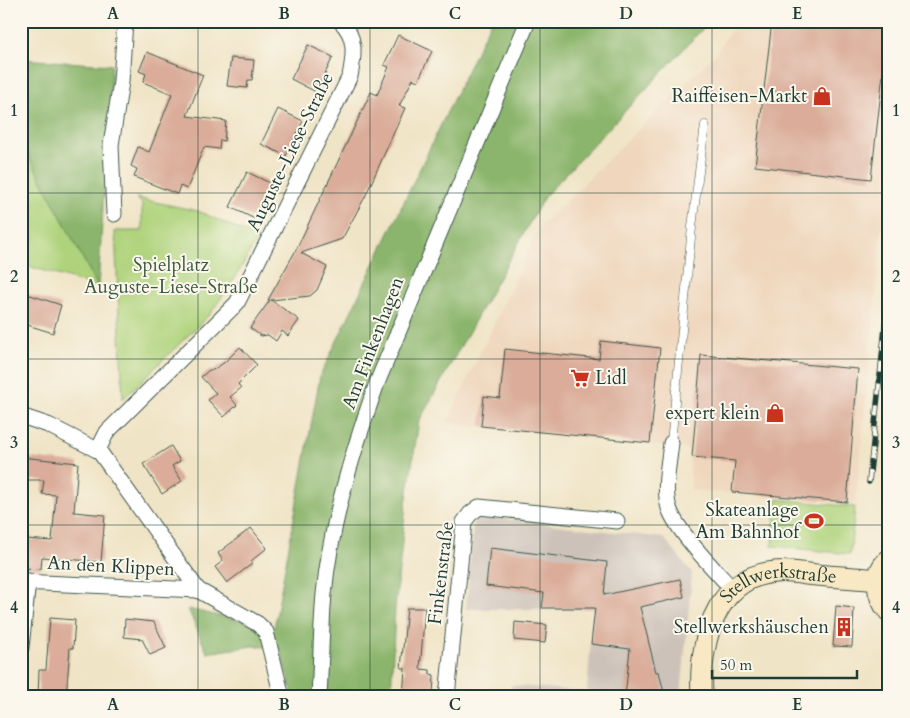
<svg xmlns="http://www.w3.org/2000/svg" width="910" height="718" font-family="Cardo,serif">
<rect width="100%" height="100%" fill="#fbf7ec"/>
<filter id="ink" filterUnits="userSpaceOnUse"><feTurbulence type="fractalNoise" baseFrequency=".02" numOctaves="2"/><feDisplacementMap in="SourceGraphic" scale="10" xChannelSelector="R" yChannelSelector="G"/><feConvolveMatrix kernelMatrix="1 2 1 2 8 2 1 2 1" color-interpolation-filters="sRGB"/></filter>
<filter id="wash" filterUnits="userSpaceOnUse"><feTurbulence type="fractalNoise" baseFrequency=".0096" numOctaves="4" result="noise"/><feDisplacementMap in="SourceGraphic" scale="20" xChannelSelector="R" yChannelSelector="G"/><feGaussianBlur stdDeviation="1.12" result="paint"/><feColorMatrix in="noise" values="0 0 0 0 0 0 0 0 0 0 0 0 0 0 0 0 0 1.4 0 .05"/><feComposite in="paint" operator="in"/></filter>
<g filter="url(#wash)">
<rect width="100%" height="100%" fill="#f0e4c6"/>
<path fill="#efd6bc" d="M737,21H889V151L856,504L691,490L689,449L447,423L540,227L716,53Z"/>
<path fill="#cdc2b9" d="M474,515L664,538L692,573L681,697H510L511,685L587,692L593,609H466Z"/>
<g fill="#afd37c" stroke="#678858">
<path d="M21,21H28L25,59H21Z"/>
<path d="M21,141L98,287L21,264Z"/>
<path d="M136,198L198,211L258,238L237,275L210,314L123,399L115,231H142V203Z"/>
<path d="M777,499L855,507L850,554L772,546Z"/>
</g>
<g fill="#8bb56c" stroke="#557950">
<path d="M491,21H710L544,197L419,421L406,504L395,608L391,697H294L279,648L252,646L207,653L188,609L274,628L320,376Z"/>
<path d="M21,59L112,65L98,287L21,141Z"/>
</g>
<g id="blocks">
<g fill="#daac99">
<path d="M772,21H889L871,179L755,166Z"/>
<path d="M398,35L432,51L418,81L413,79L399,106L405,108L365,197L342,239L301,253L327,267L317,290L310,296L271,300L299,320L288,336L282,331L276,341L268,335L261,336L250,328L270,300H268L296,250L371,92L377,95L389,67L384,65Z"/>
<path d="M308,45L333,57L316,92L291,79Z"/>
<path d="M147,52L203,75L187,116L226,121L224,141L220,140L219,149L204,147L187,189L180,186L177,194L134,177L137,169L131,166L138,147L149,152L172,94L143,82L146,74L139,71Z"/>
<path d="M231,58L254,60L252,80H248L247,88L227,86Z"/>
<path d="M278,109L303,121L286,156L261,144Z"/>
<path d="M247,172L272,184L255,219L230,207Z"/>
<path d="M21,292L61,305L53,333L21,323Z"/>
<path d="M601,341L660,348L650,443L481,426L484,396L500,398L505,349L599,359Z"/>
<path d="M240,347L257,365L238,384L241,388L230,397L237,405L224,417L208,400L216,393L201,377L209,370H213L225,362Z"/>
<path d="M701,355L858,369L847,502L732,492L735,461L692,457Z"/>
<path d="M171,446L180,461L172,466L182,481L162,494L143,464Z"/>
<path d="M21,457L78,463L74,512L105,515L101,562L42,557L41,569L23,568L21,565V547H25L26,539L52,541L56,495L42,494L44,480H21Z"/>
<path d="M251,528L267,548L251,561L253,563L227,583L215,567L223,561L218,553Z"/>
<path d="M490,548L607,562L604,595L680,579L684,597L640,607L656,672H659L665,697H625L630,649L591,644L595,608H542L544,593L486,586Z"/>
<path d="M836,606L854,608L852,647L833,646Z"/>
<path d="M407,608H425L420,669L430,670V674L434,675L433,697H403L405,668H401Z"/>
<path d="M50,618L75,620L73,648H70L66,697H38L39,670H46Z"/>
<path d="M125,619L154,622L166,648L150,655L142,639L124,637Z"/>
<path d="M515,622L547,625L545,643L514,640Z"/>
</g>
</g>
</g>
<g filter="url(#ink)">
<use href="#blocks" fill-opacity="0" stroke="#3e564a" stroke-width="1"/>
<g fill="none" stroke-linecap="round" stroke-linejoin="round">
<g stroke="#3e564a" stroke-width="9">
<path id="service" d="M671,443L692,227L705,125"/>
</g>
<g stroke="#3e564a" stroke-width="17">
<g id="minor">
<path d="M114,214L111,145L121,82L125,21"/>
<path d="M21,416L48,425L99,451"/>
<path d="M671,443C669,463 663,488 669,508C677,532 715,570 733,590"/>
<path d="M99,451L100,446L107,432L237,303L350,76C354,56 357,36 340,21"/>
<path d="M99,451L198,590L258,624L266,632L282,697"/>
<path d="M21,582L198,590"/>
<path d="M21,648L28,581"/>
<path d="M319,697C321,663 321,628 324,594C331,521 353,451 377,383L528,21"/>
<path d="M447,697L464,522L470,514L479,507L617,521"/>
</g>
</g>
<g stroke="#3e564a" stroke-width="23">
<g id="secondary">
<path d="M889,560C873,574 876,596 889,611"/>
<path id="s1" d="M702,697C699,646 713,577 775,572C789,570 802,574 817,575C837,577 857,578 878,580"/>
</g>
</g>
<use href="#service" stroke="#fff" stroke-width="8"/>
<use href="#minor" stroke="#fff" stroke-width="15"/>
<use href="#secondary" stroke="#f8e8c3" stroke-width="21"/>
<g stroke="#1f3d34" stroke-width="5.5">
<path id="rail" d="M869,482L889,289"/>
</g>
<use href="#rail" stroke="#fbf7ec" stroke-width="4" stroke-dasharray="11" stroke-linecap="butt"/>
</g>
</g>
<path fill="none" stroke="#1f3d34" stroke-width="1" stroke-opacity="0.55" d="M198,21V697M370,21V697M540,21V697M712,21V697M21,193H889M21,359H889M21,525H889"/>
<defs>
<g id="shop-bare" transform="scale(1.5)"><path d="M-5-2.5h2.3a2.7 3.5 0 0 1 5.4 0H5L5.5 6h-11ZM-1.5-2.5h3a1.5 2.3 0 0 0-3 0Z" fill="#c8321e" stroke="#fbf7ec" stroke-width="2.5" paint-order="stroke"/></g>
<g id="supermarket-bare" transform="scale(1.5)"><path d="M-6-5.5h2.5l.6 2H6L4.5 2H-2.5L-4.4-4H-6ZM-1.5 3.2a1.3 1.3 0 1 0 .1 0ZM3 3.2a1.3 1.3 0 1 0 .1 0Z" fill="#c8321e" stroke="#fbf7ec" stroke-width="2.5" paint-order="stroke"/></g>
<g id="stadium-bare" transform="scale(1.5)"><path d="M0-5a6.5 5 0 1 0 0 10a6.5 5 0 1 0 0-10ZM-3.5-1.8h7v3.6h-7Z" fill="#c8321e" stroke="#fbf7ec" stroke-width="2.5" paint-order="stroke"/></g>
<g id="building-bare" transform="scale(1.5)"><path d="M-4-6H4V6H1V3H-1V6H-4ZM-2.5-4.3h1.7v1.8h-1.7ZM.8-4.3h1.7v1.8H.8ZM-2.5-1h1.7V.8h-1.7ZM.8-1h1.7V.8H.8Z" fill="#c8321e" stroke="#fbf7ec" stroke-width="2.5" paint-order="stroke"/></g>
</defs>
<g fill-rule="evenodd">
<use href="#shop-bare" x="822" y="96"/>
<use href="#supermarket-bare" x="580" y="378"/>
<use href="#shop-bare" x="775" y="413"/>
<use href="#stadium-bare" x="814" y="521"/>
<use href="#building-bare" x="844" y="627"/>
</g>
<g text-anchor="middle" dominant-baseline="central" stroke-width="4" stroke-linejoin="round" paint-order="stroke">
<g font-size="19" fill="#1f3d34" stroke="#fbf7ec" text-anchor="end">
<text x="807" y="96">Raiffeisen-Markt</text>
<text x="595" y="378" text-anchor="start">Lidl</text>
<text x="760" y="413">expert klein</text>
<text x="799" y="510">Skateanlage<tspan x="799" dy="22">Am Bahnhof</tspan></text>
<text x="829" y="627">Stellwerkshäuschen</text>
</g>
<g font-size="19" fill="#1f3d34" stroke="#fbf7ec">
<text transform="translate(290 152) rotate(-64)">Auguste-Liese-Straße</text>
<text transform="translate(373 343) rotate(-69)">Am Finkenhagen</text>
<text transform="translate(111 566) rotate(3)">An den Klippen</text>
<text transform="translate(441 573) rotate(-83)">Finkenstraße</text>
<text stroke="none"><textPath href="#s1" startOffset="162">Stellwerkstraße</textPath></text>
</g>
<g font-size="19" fill="#3c5b42" stroke="#fbf7ec">
<text x="171" y="265">Spielplatz<tspan x="171" dy="22">Auguste-Liese-Straße</tspan></text>
</g>
</g>
<rect width="910" height="718" fill="none" stroke="#fbf7ec" stroke-width="55"/>
<path d="M712 670v8h145v-8" fill="none" stroke="#1f3d34" stroke-width="2.5"/>
<text x="720" y="670" font-size="15" fill="#1f3d34" stroke="#fbf7ec" stroke-width="4" paint-order="stroke">50 m</text>
<rect x="28" y="28" width="854" height="662" fill="none" stroke="#1f3d34" stroke-width="2"/>
<g font-size="16" text-anchor="middle" font-weight="bold" fill="#1f3d34">
<text x="113" y="19">A</text>
<text x="284" y="19">B</text>
<text x="455" y="19">C</text>
<text x="626" y="19">D</text>
<text x="797" y="19">E</text>
<text x="14" y="116">1</text>
<text x="896" y="116">1</text>
<text x="14" y="282">2</text>
<text x="896" y="282">2</text>
<text x="14" y="448">3</text>
<text x="896" y="448">3</text>
<text x="14" y="613">4</text>
<text x="896" y="613">4</text>
<text x="113" y="710">A</text>
<text x="284" y="710">B</text>
<text x="455" y="710">C</text>
<text x="626" y="710">D</text>
<text x="797" y="710">E</text>
</g>
</svg>
